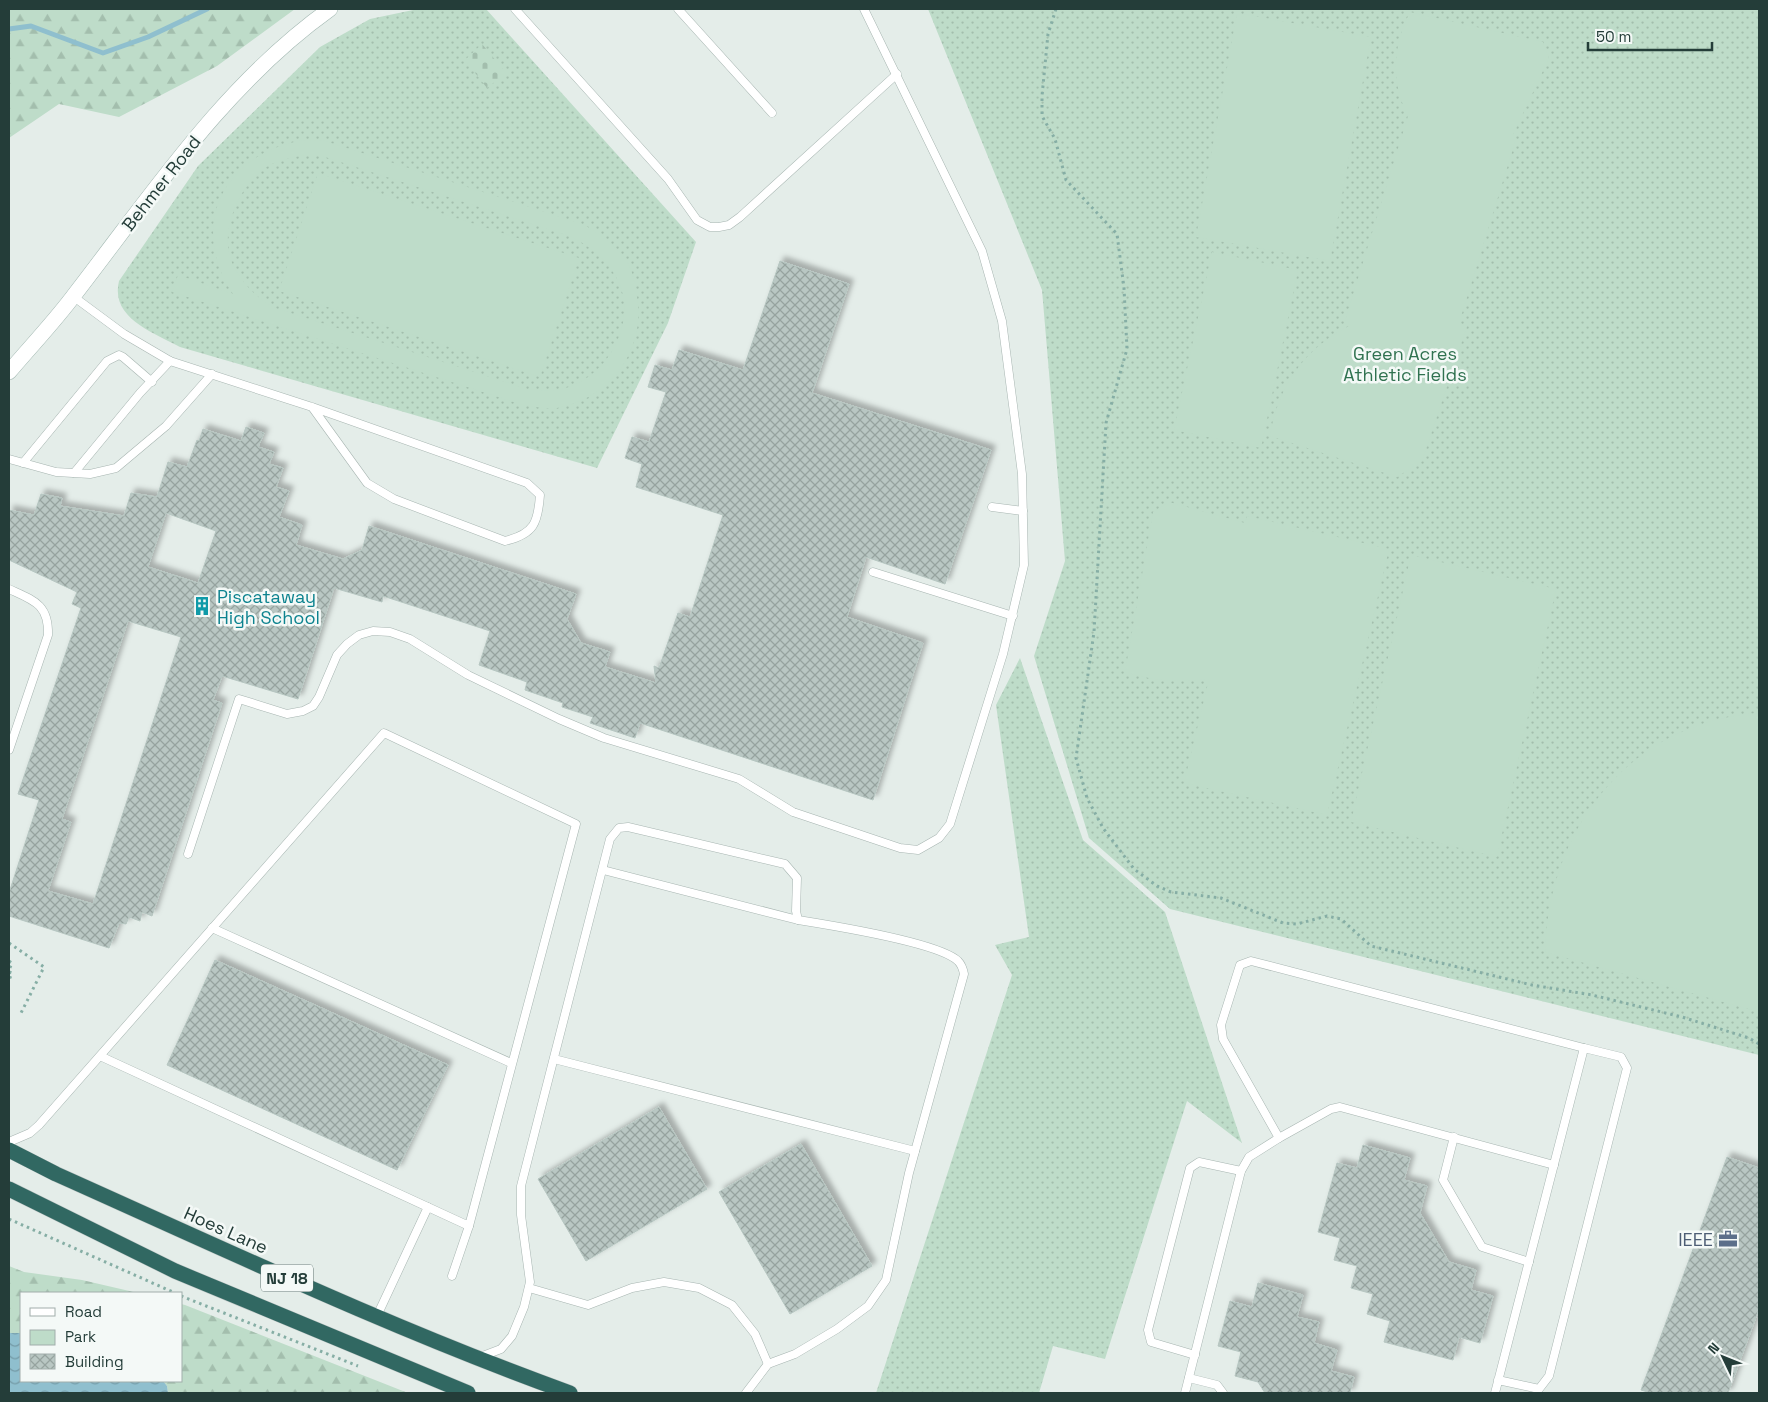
<svg xmlns="http://www.w3.org/2000/svg" width="1768" height="1402" font-family="'Space Grotesk',sans-serif">
<defs>
<pattern id="green-dots" width="8" height="8" patternUnits="userSpaceOnUse" patternTransform="scale(1.25)"><rect width="8" height="8" fill="#bedcc9"/><path d="M2 2h.1M6 6h.1" fill="none" stroke="#a3bead" stroke-width="1.8" stroke-linecap="round"/></pattern>
<pattern id="forest-firs" width="22" height="20" patternUnits="userSpaceOnUse" patternTransform="scale(1.25)"><rect width="22" height="20" fill="#bedcc9"/><path d="M5 1l3.5 6h-7zM16 11l3.5 6h-7z" fill="#a3bead"/></pattern>
<pattern id="cemetery-stones" width="16" height="16" patternUnits="userSpaceOnUse" patternTransform="scale(1.25)"><rect width="16" height="16" fill="#bedcc9"/><path d="M2 7V4a2 2 0 0 1 4 0v3zM10 15v-3a2 2 0 0 1 4 0v3z" fill="#a3bead"/></pattern>
<pattern id="water-waves" width="16" height="10" patternUnits="userSpaceOnUse" patternTransform="scale(1.25)"><rect width="16" height="10" fill="#8fbfce"/><path d="M0 5q4-4 8 0t8 0" fill="none" stroke="#759ca8"/></pattern>
<pattern id="building-cross-hatch" width="8" height="8" patternUnits="userSpaceOnUse" patternTransform="scale(1.25)"><rect width="8" height="8" fill="#b9c7c3"/><path d="M0 0l8 8M0 8l8-8" fill="none" stroke="#96a39f"/></pattern>
<filter id="shadow"><feDropShadow dx="4.5" dy="-4.5" stdDeviation="2.5" flood-color="#0004"/></filter>
</defs>
<rect width="100%" height="100%" fill="#e4ede9"/>
<g fill="url(#green-dots)">
<path d="M418,9H486L696,242L668,323L597,468L180,347C153,332 110,318 119,281L198,166L320,47L370,19Z"/>
<path d="M928,9H1759V1055L1170,909L1089,838L1034,656L1065,561L1042,290Z"/>
<path d="M1020,658L1083,840L1165,912L1242,1143L1187,1101L1105,1359L1053,1346L1039,1393H876L1012,975L995,945L1029,937L996,705Z"/>
</g>
<g fill="url(#forest-firs)">
<path d="M9,9H295L217,66L119,117L59,104L9,138Z"/>
<path d="M9,1266L24,1272L82,1280L138,1293H21V1333H9Z"/>
<path d="M181,1304L185,1305L408,1393H168L167,1386L163,1381H181Z"/>
</g>
<path fill="url(#cemetery-stones)" d="M482,44L506,73L487,88L465,60Z"/>
<g fill="#bedcc9" fill-rule="evenodd">
<path d="M1410,12L1543,42L1549,58L1512,137L1516,139L1459,323L1467,326L1422,461L1397,477L1270,436C1278,386 1304,349 1349,326L1344,324L1408,116C1390,81 1393,46 1410,12Z"/>
<path d="M1237,13L1371,37L1330,261L1196,237Z"/>
<path d="M300,140L325,141L585,225C599,235 616,245 626,260C633,271 635,284 637,297C646,350 610,399 557,408C547,410 533,406 523,405L172,292L178,275L233,294C199,244 208,183 264,153C275,147 288,144 300,140ZM303,155L322,156L572,237C593,248 613,265 621,288C634,329 606,376 566,388C554,392 540,390 527,389L275,308C257,298 243,285 233,265C218,235 238,188 263,169C275,161 290,158 303,155Z"/>
<path d="M318,173L579,258L540,377L279,291Z"/>
<path d="M1212,252L1298,270L1261,448L1174,430Z"/>
<path d="M1169,502L1245,523L1247,516L1389,549L1327,815L1184,783L1209,679C1179,683 1154,681 1125,672L1153,512Z"/>
<path d="M1411,555L1556,589L1497,857L1351,822Z"/>
<path d="M1759,713V1012L1545,952C1548,828 1630,722 1759,713Z"/>
</g>
<path fill="url(#water-waves)" d="M9,1333H21V1381H163L167,1386L168,1393H9Z"/>
<g fill="none" stroke-linecap="round" stroke-linejoin="round">
<path stroke="#8fbfce" stroke-width="5" d="M9,29L31,26L103,53L148,37L207,9"/>
</g>
<g fill="url(#building-cross-hatch)" stroke="#b6c6c1" fill-rule="evenodd" filter="url(#shadow)">
<path d="M780,261L849,284L812,393L991,450L945,584L866,557L847,617L923,643L873,800L640,723L635,738L590,723L593,717L562,707L563,703L525,690L527,682L479,665L490,631L383,596L382,602L334,588L298,699L222,676L213,700L222,703L152,916L142,912L140,921L129,917L126,924L119,923L109,948L9,916V893L39,800L18,794L81,608L72,604L77,592L9,560V510L34,515L41,494L62,498L60,506L124,516L131,493L157,497L168,462L187,467L197,440L199,441L203,429L241,441L246,427L264,433L258,447L274,452L269,464L283,468L276,487L289,491L279,517L302,525L296,545L343,559L362,550L369,526L576,594L567,619L581,643L610,652L605,667L656,683L654,666L659,668L678,613L690,617L723,515L636,487L642,464L625,458L632,437L649,442L666,392L648,387L655,365L672,370L679,350L743,370ZM166,513L216,531L198,583L148,567ZM128,621L181,637L93,904L48,891L71,822L62,819Z"/>
<path d="M215,960L448,1065L397,1170L167,1065Z"/>
<path d="M659,1107L707,1189L586,1261L538,1179Z"/>
<path d="M801,1144L872,1266L790,1314L719,1192Z"/>
<path d="M1363,1145L1410,1158L1404,1180L1427,1186L1420,1213L1449,1262L1476,1270L1471,1290L1493,1296L1480,1343L1459,1337L1453,1360L1384,1342L1390,1321L1367,1314L1373,1294L1351,1288L1357,1266L1334,1260L1340,1238L1318,1232L1337,1163L1357,1168Z"/>
<path d="M1727,1157L1759,1168V1309L1728,1393H1651L1641,1390Z"/>
<path d="M1258,1283L1303,1295L1297,1317L1319,1322L1314,1343L1337,1350L1331,1371L1354,1377L1350,1393H1265L1258,1382L1235,1376L1241,1352L1218,1346L1230,1301L1252,1307Z"/>
</g>
<g fill="none" stroke-linecap="round" stroke-linejoin="round">
<g stroke="#a7b5b1" stroke-width="9">
<g id="lane">
<path d="M515,9L668,179L697,220L710,227H719L729,225L740,217L897,74"/>
<path d="M678,9L772,113"/>
<path d="M74,297L124,334L170,361L312,407L527,483L540,495C538,523 534,534 505,541L394,499L367,483L312,407"/>
<path d="M9,459L56,472L90,474L116,468L166,426L212,374"/>
<path d="M23,463L107,361L119,355L123,357L152,382"/>
<path d="M74,473L140,393L170,361"/>
<path d="M992,507L1023,511"/>
<path d="M873,572L1013,616"/>
<path d="M9,589C33,600 49,604 48,635L9,750"/>
<path d="M188,854L239,699L287,714L303,711L313,706L319,697L337,655L347,644L359,635L373,631L390,632L410,639L468,675L559,719L604,738L739,779L793,812L900,848L918,850L939,838L950,824L1003,654L1024,565L1022,474L1002,321L982,251L864,9"/>
<path d="M603,870L798,920"/>
<path d="M212,928L511,1063"/>
<path d="M554,1059L915,1151"/>
<path d="M1454,1137L1443,1180L1482,1247L1529,1262"/>
<path d="M9,1142L30,1133L39,1125L384,733L576,824L469,1226L100,1056"/>
<path d="M1554,1165L1340,1107L1331,1109L1279,1138L1223,1039L1221,1025L1240,965L1251,961L1584,1048"/>
<path d="M452,1276L469,1226"/>
<path d="M529,1288L588,1305L632,1288L664,1282L699,1288L732,1305L755,1334L768,1364"/>
<path d="M376,1318L428,1207"/>
<path d="M1195,1355L1151,1342L1148,1330L1190,1168L1199,1162L1241,1171"/>
<path d="M480,1357L501,1349L512,1336L524,1307L530,1282L521,1215V1186L610,839L619,828L628,827L785,864L797,878L796,911L798,920C829,925 938,942 958,961C962,965 963,969 964,974L909,1173L886,1280L868,1306L837,1329L795,1354L768,1364L746,1393"/>
<path d="M1189,1378L1217,1385L1223,1393"/>
<path d="M1185,1393L1241,1171L1249,1157L1279,1138"/>
<path d="M1495,1393L1584,1048L1621,1057L1627,1068L1549,1376L1539,1389L1498,1380"/>
</g>
</g>
<g stroke="#a3b8b2" stroke-width="16">
<path id="secondary" d="M9,372C31,346 55,321 75,294C153,193 225,84 330,9"/>
</g>
<g stroke="#c2c9c8" stroke-width="16">
<g id="highway">
<path d="M9,1150L56,1174C226,1250 395,1330 570,1393"/>
<path d="M9,1189L175,1271L468,1393"/>
</g>
</g>
<g stroke="#86aea5" stroke-width="3" stroke-dasharray="2.5 4" stroke-linecap="butt">
<path d="M1056,9L1048,34L1042,96V116L1055,139L1066,180L1117,234L1124,288L1127,349L1106,423L1094,632L1076,758L1087,798L1103,828L1134,869L1157,886L1171,892L1221,898L1283,923L1297,924L1327,916L1341,919L1371,946L1532,985L1592,995L1682,1017L1749,1038L1759,1044"/>
<path d="M9,943L44,967L20,1015"/>
<path d="M9,961L12,963L9,970"/>
<path d="M9,972L12,973L9,980"/>
<path d="M9,1219L175,1293"/>
<path d="M181,1296L358,1366"/>
</g>
<use href="#lane" stroke="#fff" stroke-width="8"/>
<use href="#secondary" stroke="#fff" stroke-width="15"/>
<use href="#highway" stroke="#316862" stroke-width="15"/>
</g>
<defs>
<g id="building-bare" transform="scale(1.5)"><path d="M-4-6H4V6H1V3H-1V6H-4ZM-2.5-4.3h1.7v1.8h-1.7ZM.8-4.3h1.7v1.8H.8ZM-2.5-1h1.7V.8h-1.7ZM.8-1h1.7V.8H.8Z" fill="#0f9aa8" stroke="#f4f9f7" stroke-width="2.5" paint-order="stroke"/></g>
<g id="office-bare" transform="scale(1.5)"><path d="M-6-3h4V-5.5h4V-3h4V5H-6ZM-1-4.5V-3h2v-1.5ZM-6 0V1H6V0Z" fill="#5c6f8a" stroke="#f4f9f7" stroke-width="2.5" paint-order="stroke"/></g>
</defs>
<g fill-rule="evenodd">
<use href="#building-bare" x="202" y="606"/>
<use href="#office-bare" x="1728" y="1239"/>
</g>
<g text-anchor="middle" dominant-baseline="central" stroke-width="5" stroke-linejoin="round" paint-order="stroke">
<rect fill="#f4f9f7" stroke="#627572" stroke-width="1" x="261" y="1264.5" width="52" height="27" rx="4"/>
<g font-size="16" font-weight="bold" fill="#243d39">
<text x="287" y="1278">NJ 18</text>
</g>
<g font-size="18" fill="#243d39" stroke="#f4f9f7">
<text transform="translate(161 183) rotate(-52)">Behmer Road</text>
<text transform="translate(226 1230) rotate(24)">Hoes Lane</text>
</g>
<g font-size="18" fill="#307250" stroke="#f4f9f7">
<text x="1405" y="353">Green Acres<tspan x="1405" dy="21">Athletic Fields</tspan></text>
</g>
<g font-size="18" fill="#0d838f" stroke="#f4f9f7" text-anchor="start">
<text x="217" y="596">Piscataway<tspan x="217" dy="21">High School</tspan></text>
</g>
<g font-size="18" fill="#4e5e75" stroke="#f4f9f7" text-anchor="end">
<text x="1713" y="1239">IEEE</text>
</g>
</g>
<rect width="1768" height="1402" fill="none" stroke="#243d39" stroke-width="20"/>
<rect x="20" y="1292" width="162" height="90" fill="#f4f9f7" stroke="#a1aeab"/>
<rect x="30" y="1308" width="25" height="8" fill="#ffffff" stroke="#a1aeab"/>
<text x="65" y="1317" font-size="15" fill="#243d39">Road</text>
<rect x="30" y="1330" width="25" height="15" fill="#bedcc9" stroke="#a1aeab"/>
<text x="65" y="1342" font-size="15" fill="#243d39">Park</text>
<rect x="30" y="1354" width="25" height="15" fill="url(#building-cross-hatch)" stroke="#a1aeab"/>
<text x="65" y="1367" font-size="15" fill="#243d39">Building</text>
<g transform="translate(1723 1357) rotate(313)" stroke="#f4f9f7" stroke-width="4" paint-order="stroke">
<path d="M0-4L9 19L0 12L-9 19Z" fill="#243d39"/>
<text y="-8" font-size="14" font-weight="bold" text-anchor="middle" fill="#243d39">N</text>
</g>
<path d="M1588 42v8h124v-8" fill="none" stroke="#243d39" stroke-width="2.5"/>
<text x="1596" y="42" font-size="15" fill="#243d39" stroke="#f4f9f7" stroke-width="4" paint-order="stroke">50 m</text>
</svg>
